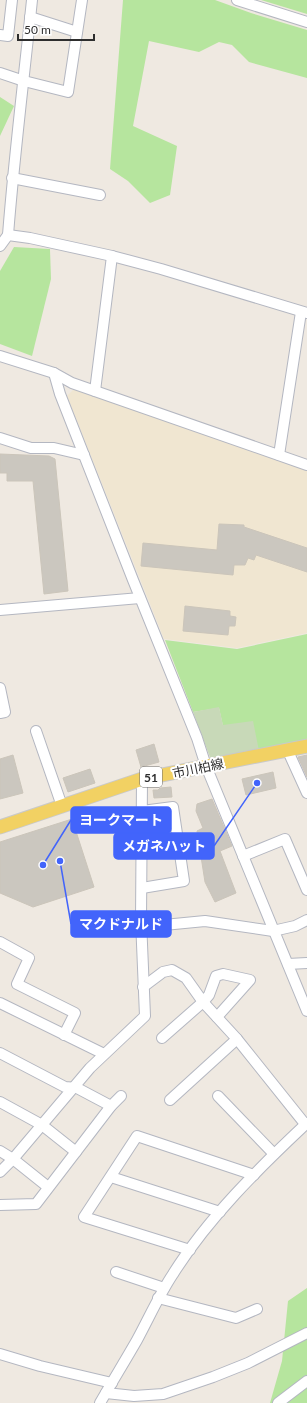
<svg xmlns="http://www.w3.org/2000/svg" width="307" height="1403" font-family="Lato,'Noto Sans JP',sans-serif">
<rect width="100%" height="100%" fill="#efe9e1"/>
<path fill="#f0e6d1" d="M75,388L307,468V633L237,648L164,639L67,396Z"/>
<g fill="#b6e59e">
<path d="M123,0H215L251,13L307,30V78L249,62L232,45L219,42L199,52L149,41L133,126L177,146L170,195L150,203L128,181L110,169Z"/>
<path d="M261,0H307V14Z"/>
<path d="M0,97L14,106L0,136Z"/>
<path d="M14,247L50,249L51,279L32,356L0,344V271Z"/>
<path d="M307,634V741L259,751L223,726L219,708L193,712L165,640L237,649Z"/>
<path d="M307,1288V1403H270L282,1361L288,1301Z"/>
</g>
<path fill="#c8d9b8" d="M219,707L223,725L253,721L259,751L211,760L193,712Z"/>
<g fill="#cbc7bf" stroke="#cbc5ba">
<path d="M0,454L49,456L55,459L68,591L44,594L33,481H7V473H0Z"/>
<path d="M219,524L244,525V527L307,548V572L256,555L254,560L248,558L245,565H234L233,575L141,566L143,543L217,550Z"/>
<path d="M185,606L230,611V616L236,617L235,626H229L228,635L183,631Z"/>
<path d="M154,744L159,762L141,767L136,750Z"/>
<path d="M13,755L23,793L0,799V759Z"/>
<path d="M307,755V777L298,757Z"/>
<path d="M90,769L95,783L68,792L63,778Z"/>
<path d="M273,772L276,788L246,795L242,779Z"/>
<path d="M171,787L172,797L154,798L153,790H158L160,788Z"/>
<path d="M212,799L232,846L220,851L236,893L215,902L205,882L197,831L203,828L196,811L197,804Z"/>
<path d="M72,819L94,887L33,907L0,893V842Z"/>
</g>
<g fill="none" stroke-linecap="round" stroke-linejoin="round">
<g stroke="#b4b7c1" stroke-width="12">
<g id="minor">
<path d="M237,0L307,22"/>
<path d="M30,17L77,32"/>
<path d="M0,35L8,36L12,0"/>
<path d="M0,73L24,81L68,92L82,0"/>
<path d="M12,178L100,195"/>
<path d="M8,235C14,157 24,78 32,0"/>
<path d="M0,246L8,235L30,238L112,256L161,269L307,313"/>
<path d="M0,356L54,373L72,383L307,465"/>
<path d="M54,373L60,394L133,580L197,738L206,766L307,1011"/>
<path d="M95,391L112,256"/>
<path d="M0,438L31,448H54L84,455"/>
<path d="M279,455L301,312"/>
<path d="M0,610L140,598"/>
<path d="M0,688L5,712L0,713"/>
<path d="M36,731L62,806"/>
<path d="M287,749L307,793"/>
<path d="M142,811L173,807L184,881L142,888"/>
<path d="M243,856L285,839L307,890"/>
<path d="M141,920L164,925L205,921L273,931L295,926L307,920"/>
<path d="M0,942L29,958L17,984L75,1013L64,1035"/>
<path d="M288,964L307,963"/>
<path d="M143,987L163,972L172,970L186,978L203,1002L237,1039L305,1124"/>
<path d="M0,1003L104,1054"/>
<path d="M162,1038L203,1002L209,995L216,976L223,974L250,980L217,1017"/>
<path d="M0,1053L65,1087L77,1088L111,1106"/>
<path d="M218,1096L274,1154"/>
<path d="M170,1100L237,1039"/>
<path d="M0,1102L42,1125L76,1152"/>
<path d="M0,1151L13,1159L48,1187"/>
<path d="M0,1172L13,1159L90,1068L145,1016L141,920L142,779"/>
<path d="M111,1177L220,1212"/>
<path d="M0,1205L36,1204L111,1106L121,1096"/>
<path d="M190,1250L84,1217L137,1136L254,1175"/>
<path d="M116,1272L164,1288"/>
<path d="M158,1298L236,1318L257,1309"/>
<path d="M0,1354L40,1366L112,1383"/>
<path d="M106,1393L134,1396L163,1394L213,1377L248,1363L307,1333"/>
<path d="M100,1403C112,1382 125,1361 137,1340C149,1318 159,1295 173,1274C208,1218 259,1168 307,1123"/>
<path d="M278,1403L307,1381"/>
</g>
</g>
<g stroke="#c9c9c9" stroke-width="15">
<path id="major" d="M0,827L142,779L307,746"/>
</g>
<use href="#minor" stroke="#fff" stroke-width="10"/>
<use href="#major" stroke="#f2d163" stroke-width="13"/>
</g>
<g text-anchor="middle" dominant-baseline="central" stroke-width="4" stroke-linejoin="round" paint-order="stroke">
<rect fill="#fff" stroke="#6d6d6d" stroke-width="1" x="140" y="767" width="22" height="20" rx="3"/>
<g font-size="12" font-weight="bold" fill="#2e2e2e">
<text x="151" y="777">51</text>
</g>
<g font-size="13" fill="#2e2e2e" stroke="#fff">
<text transform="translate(198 768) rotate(-12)">市川柏線</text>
</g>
</g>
<path fill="none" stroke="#4264fb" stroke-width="1.5" d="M43 865L71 820M257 783L214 846M60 861L71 924"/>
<g fill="#4264fb" stroke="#fff" stroke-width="1.5">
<circle cx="43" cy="865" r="4"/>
<circle cx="257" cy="783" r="4"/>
<circle cx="60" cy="861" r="4"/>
</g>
<g fill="#4264fb" stroke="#4264fb" stroke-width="1.5">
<rect x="71" y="807" width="100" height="26" rx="4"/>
<rect x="114" y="833" width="100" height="26" rx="4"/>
<rect x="71" y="911" width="100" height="26" rx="4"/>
</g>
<g font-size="14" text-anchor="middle" font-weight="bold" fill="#fff">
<text x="121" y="825">ヨークマート</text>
<text x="164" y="851">メガネハット</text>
<text x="121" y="929">マクドナルド</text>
</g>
<path d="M18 34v6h76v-6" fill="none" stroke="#2e2e2e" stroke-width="2"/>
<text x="24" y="34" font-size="12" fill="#2e2e2e" stroke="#ffffff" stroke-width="3" paint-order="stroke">50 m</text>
</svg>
